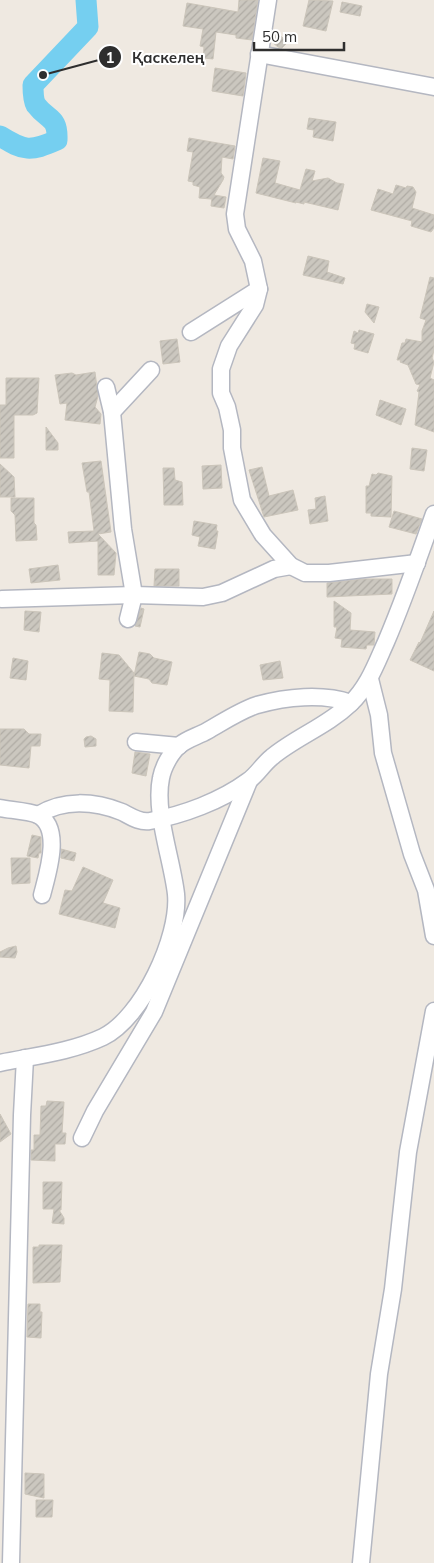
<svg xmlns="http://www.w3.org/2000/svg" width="434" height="1563" font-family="Mulish,sans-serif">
<defs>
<pattern id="building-hatch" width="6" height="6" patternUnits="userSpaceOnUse" patternTransform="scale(1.25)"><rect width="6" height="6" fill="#cbc7bf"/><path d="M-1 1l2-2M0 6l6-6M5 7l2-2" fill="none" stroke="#afaba4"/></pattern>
</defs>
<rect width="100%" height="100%" fill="#efe9e1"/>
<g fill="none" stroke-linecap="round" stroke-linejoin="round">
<path stroke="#75cff0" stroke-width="21" d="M0,136C24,151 30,152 57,140C58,116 48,121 36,105C33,100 33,91 33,85L88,27L86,0"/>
</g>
<g fill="url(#building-hatch)" stroke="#cbc5ba">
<path d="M239,0H258L252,40L236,38V35L216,32L213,59L203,58L204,47L200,46L203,29L183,26L187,3L238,12Z"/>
<path d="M309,0L333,1L326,31L303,26Z"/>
<path d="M342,2L362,6L360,16L340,12Z"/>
<path d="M277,33L288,42L282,48L278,47L272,42V39Z"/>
<path d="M215,68L246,73L243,96L212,91Z"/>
<path d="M309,118L336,122L333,141L313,137L314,130L307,129Z"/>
<path d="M189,138L235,146L233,159L222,157L221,173L224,177L223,180L214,195L226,197L224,208L211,206L212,197L211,199L199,198L200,187L193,185V182L188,181L193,152L187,151Z"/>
<path d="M263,158L280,161L275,183L300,190L306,169L315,171L312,181L328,178L337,183L344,184L338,210L304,202V204L296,202V203L256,193Z"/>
<path d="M396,185L406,188L407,186L413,187L416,192L412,208L434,215V228L431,232L411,226L412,221L371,210L378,189L393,194Z"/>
<path d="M308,256L329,261L327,272L345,278L343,284L303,275Z"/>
<path d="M430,277L434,278V350L432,358L434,362L430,378L434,380V432L415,425L419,392L417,391L420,385L416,384L408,365L400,362L401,360H397L402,343H405L406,339L422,342V331L426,320L420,318Z"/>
<path d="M367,304L379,307L374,323L365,312Z"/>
<path d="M359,330L374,334L368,353L354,349L355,344L351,343L354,331L358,333Z"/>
<path d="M177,339L180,362L163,364L160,341Z"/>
<path d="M95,372L98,396L95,407L101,414L100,424L65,420L67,403L60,404L55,375L72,373L76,375Z"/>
<path d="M6,378H39L37,413L33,415H14V458H0V405H6Z"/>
<path d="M380,400L406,409L401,425L376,415Z"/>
<path d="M46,427L58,443V450H46Z"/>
<path d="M412,448L427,450L424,471L410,469Z"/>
<path d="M101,461L111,532L98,534L116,553L114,575H98V541L69,543L68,532L94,531L89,492H87L82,463Z"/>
<path d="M0,464L14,477L15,497H0Z"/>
<path d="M221,465L222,488L203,489L202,466Z"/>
<path d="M262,467L269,496L293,490L298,510L264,517L249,470Z"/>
<path d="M163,468H174L175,480L182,482L183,505H164Z"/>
<path d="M378,473L392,476L391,517L371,516V513H366V486H369L372,474L376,475Z"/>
<path d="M325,496L328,521L310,524L308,510L316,509L315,498Z"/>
<path d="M11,498H34V523L36,525L37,540L16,541L15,515L11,511Z"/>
<path d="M394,511L422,519L416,534L389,527Z"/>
<path d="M194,521L217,525L216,531H218L215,549L198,546L200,537L192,535Z"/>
<path d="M58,565L60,580L31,583L29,569Z"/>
<path d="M155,569H179V586H154Z"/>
<path d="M364,579H392V594L327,597V583Z"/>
<path d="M334,601L351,613L350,630L375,632L374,645H367L366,649L341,647L342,639L335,638L337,627H334Z"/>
<path d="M141,608L144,609L140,627L135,626Z"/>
<path d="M25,611L41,612L39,632L24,630Z"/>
<path d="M434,611V671L410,660L419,642L420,643Z"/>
<path d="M139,652L150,654L154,658L172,662L167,685L152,683L149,679L134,676Z"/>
<path d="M102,653L119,655L134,673L133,712L109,711L110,680L99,679Z"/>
<path d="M13,658L28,661L26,680L10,678Z"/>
<path d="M280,661L283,678L263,680L260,665Z"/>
<path d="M0,729H24L29,734H41L40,746H31L29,768L0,765Z"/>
<path d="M91,736L96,739V746L85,747L84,739L86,737Z"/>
<path d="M135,752L150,754L146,776L132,773Z"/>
<path d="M32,835L41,837V853H39L38,858L27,856Z"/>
<path d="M61,849L76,853L74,861L61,858Z"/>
<path d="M11,858H30V883L12,884Z"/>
<path d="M83,867L113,880L103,903L120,908L115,928L59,914L65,890L72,891Z"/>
<path d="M16,946L17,952L15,958L0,957V952L8,948Z"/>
<path d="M47,1101L64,1102L62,1133H66L65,1144H55V1161L31,1160V1150H34V1135H40L41,1106H46Z"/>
<path d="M0,1114L11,1134L0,1142Z"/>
<path d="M43,1182H62L61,1210H59L64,1218V1224L52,1223L54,1209H43Z"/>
<path d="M39,1245H62L60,1282L33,1283V1247H39Z"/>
<path d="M28,1304H40V1312H42L41,1338L27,1337Z"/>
<path d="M25,1473L44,1474V1498L25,1494Z"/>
<path d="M36,1500H53L52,1517H36Z"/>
</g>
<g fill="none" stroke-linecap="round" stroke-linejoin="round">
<g stroke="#b4b7c1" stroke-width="19">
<g id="minor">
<path d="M268,0L235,214L237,229L253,261L259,289L255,305L229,346L221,369V393L227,407L232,430V448L242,500L263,535L291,566L305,573H329L417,563"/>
<path d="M259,54L434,87"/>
<path d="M191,332L259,289"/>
<path d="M106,387L112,412L123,529L134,595L128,619"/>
<path d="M112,412L151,370"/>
<path d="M2,599L134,595L203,597L222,593L274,569L291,566"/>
<path d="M370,679L379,715L383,753L412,854L426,890L434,936"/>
<path d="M136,742L179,746"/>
<path d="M0,808C10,810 29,811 38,815C63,828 47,875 42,895"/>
<path d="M38,815C63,799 94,801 122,812C130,816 140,823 150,821C183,815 221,801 248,781C257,775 263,764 272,757C296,737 327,726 350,704C368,687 376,664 386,642C404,600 419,557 434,514"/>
<path d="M0,1063C34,1056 71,1052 103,1037C142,1018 180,937 176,894C172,859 154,812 161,778C163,767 171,752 180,745C187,739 198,736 207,731C223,722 239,711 257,705C286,697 322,693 351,703"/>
<path d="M82,1138L95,1111L154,1012L249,781"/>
<path d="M11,1563L22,1115L25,1058"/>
<path d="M361,1563L379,1374L393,1289L408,1152L434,1011"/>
</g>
</g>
<use href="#minor" stroke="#fff" stroke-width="16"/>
</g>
<path fill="none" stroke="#2e2e2e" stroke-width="2" d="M43 75L110 57"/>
<g fill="#2e2e2e" stroke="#fff" stroke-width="2">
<circle cx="43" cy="75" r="5"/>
<circle cx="110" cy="57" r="12"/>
</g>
<g font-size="15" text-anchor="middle" font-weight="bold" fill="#fff">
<text x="110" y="63">1</text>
</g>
<g font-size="15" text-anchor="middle" font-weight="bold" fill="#2e2e2e" stroke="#fff" stroke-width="4" stroke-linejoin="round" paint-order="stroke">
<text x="168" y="63">Қаскелең</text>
</g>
<path d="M254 42v8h90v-8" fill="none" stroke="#2e2e2e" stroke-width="2.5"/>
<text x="262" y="42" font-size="15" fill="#2e2e2e" stroke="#ffffff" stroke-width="4" paint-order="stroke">50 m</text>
</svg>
